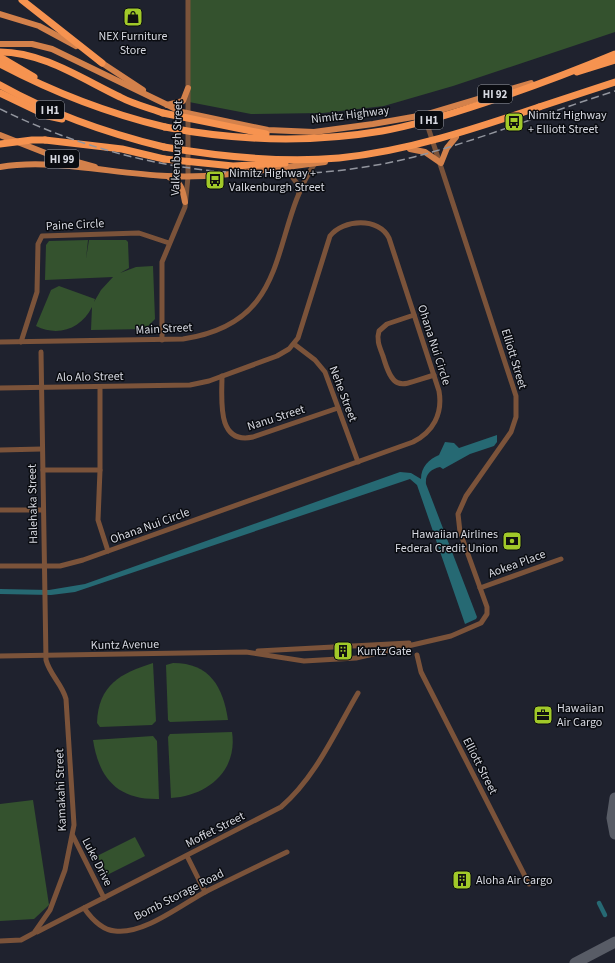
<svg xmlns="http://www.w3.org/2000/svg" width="615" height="963" font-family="'Source Sans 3',sans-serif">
<rect width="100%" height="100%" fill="#1f222e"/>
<g fill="#34522e">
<path d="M187,0H615V32L453,86L384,106L323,113L251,114L189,102Z"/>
<path d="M88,240L86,259L89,240H126L128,242L129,268L120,273L136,267L153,266L155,319L145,329L91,330L92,307C81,329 58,337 36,326L51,290L59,286L95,299L94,302L101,290L113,277L45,280L46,245L49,241Z"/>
<path d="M153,663L156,721L152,725L100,727L97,723C98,685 121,673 153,663Z"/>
<path d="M173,663C210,663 223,687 228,720L170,722L168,720L166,665Z"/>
<path d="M232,732C238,771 207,796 171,798L168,737L170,734Z"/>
<path d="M153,736L157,741L159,799C117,800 99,778 93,740Z"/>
<path d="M33,800L49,905L34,919L0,921V804Z"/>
<path d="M135,837L145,856L107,875L97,856Z"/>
</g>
<path fill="#266973" d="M497,435V442L494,446L470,454L443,469L440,467C431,469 425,474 426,484L477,617L476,619L465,624L417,485L410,479L75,592L51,595L0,594V589L49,590L85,584L400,472L411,473L421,479C421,467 429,459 439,455L445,442L454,443L459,448Z"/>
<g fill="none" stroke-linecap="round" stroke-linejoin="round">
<path stroke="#266973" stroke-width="4.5" d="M599,903L605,915"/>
<g stroke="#585c66" stroke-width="11">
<path d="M615,798L612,818L615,834"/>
<path d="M575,963L615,942"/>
</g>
<g stroke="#7b533a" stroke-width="5">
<path d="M275,169L289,173L300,187L299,193"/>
<path d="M414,315L387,324L379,331C376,340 380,348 383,356C394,394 401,385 434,375"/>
<path d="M162,340V262L185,207L188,177V0"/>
<path d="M0,342L183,339C295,322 268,233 315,163"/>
<path d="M21,342L37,292L38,244L42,236L139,233L169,243"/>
<path d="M294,344L315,360L325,372L358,462"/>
<path d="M222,376C222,399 216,445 253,437L338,408"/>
<path d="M0,388L190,385L209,381L277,356L289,349L298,338L330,236C343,219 379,217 389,238L439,391C443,414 433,432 413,442L83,560L60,566H0"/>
<path d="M0,450L42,449"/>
<path d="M43,470H100V387"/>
<path d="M100,470L98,520L108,551"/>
<path d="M0,510H43"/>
<path d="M480,588L561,559"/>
<path d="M258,651L409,643"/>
<path d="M417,655L421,672L529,884"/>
<path d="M0,656L246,652L304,661L356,658L451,636L481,623L487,614V607L460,532L458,514L466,496L511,432L516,417V396L425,118"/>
<path d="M73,836L104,898"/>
<path d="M187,856L205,892"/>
<path d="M84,908C91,918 102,930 115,931C144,935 182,904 207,891C233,878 260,865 287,852"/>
<path d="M37,932L281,807C316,777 335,732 358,693"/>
<path d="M0,941L21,940L34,933L50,910L65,870L74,825L66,699C62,684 50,675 46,660L41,352"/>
</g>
<g stroke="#d3814b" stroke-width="6">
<path d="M0,14L39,26L76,46"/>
<path d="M0,44H32L52,49L182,112L268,130L314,132L373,124L424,115L531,83"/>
<path d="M99,61L143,90"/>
<path d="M167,105L183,101L188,88"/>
<path d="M0,135L48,154L95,167"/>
<path d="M410,149L425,152L441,163L447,148L456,137"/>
<path d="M0,167C52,158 114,174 167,176C220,179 272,168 325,162"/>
<path d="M169,177C182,184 182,187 185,202"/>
</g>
<g stroke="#f69350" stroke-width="7">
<path d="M22,0L102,63"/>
<path d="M0,52C43,52 82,79 120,97C133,104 149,108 163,113"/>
<path d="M0,57L34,77"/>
<path d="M0,64C53,92 107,113 165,127"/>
<path d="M577,72L615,60"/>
<path d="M0,85C52,114 106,133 164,147"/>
<path d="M0,93L48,116L62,119"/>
<path d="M539,107L615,82"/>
<path d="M45,140L122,149L164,159"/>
</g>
<path stroke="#92959e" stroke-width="1.5" stroke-dasharray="8 4" stroke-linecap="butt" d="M0,109C129,172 274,192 414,157C483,139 548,112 615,91"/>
<g stroke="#f69350" stroke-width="7">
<path d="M163,113L266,134"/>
<path d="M165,127C237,141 310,143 382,131C417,125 451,114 484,103C529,88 572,72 615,54"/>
<path d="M0,144L32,140H45"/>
<path d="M164,147C222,157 280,163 339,158C408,151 474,129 539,107"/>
<path d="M164,159L233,166L285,163"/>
</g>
</g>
<defs>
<g id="shop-square" transform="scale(1)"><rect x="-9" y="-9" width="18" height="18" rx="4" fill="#a1c929" stroke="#0a0c11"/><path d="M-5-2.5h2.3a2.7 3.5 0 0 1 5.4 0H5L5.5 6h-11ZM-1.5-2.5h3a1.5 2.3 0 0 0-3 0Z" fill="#111"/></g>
<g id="bus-square" transform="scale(1)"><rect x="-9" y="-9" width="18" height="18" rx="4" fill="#a1c929" stroke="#0a0c11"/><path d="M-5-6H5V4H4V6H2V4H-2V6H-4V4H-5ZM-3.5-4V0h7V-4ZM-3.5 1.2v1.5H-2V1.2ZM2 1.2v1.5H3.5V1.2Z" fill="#111"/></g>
<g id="bank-square" transform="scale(1)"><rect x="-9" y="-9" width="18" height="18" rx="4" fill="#a1c929" stroke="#0a0c11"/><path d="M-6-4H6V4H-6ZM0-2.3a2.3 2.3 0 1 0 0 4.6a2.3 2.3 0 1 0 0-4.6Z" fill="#111"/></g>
<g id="building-square" transform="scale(1)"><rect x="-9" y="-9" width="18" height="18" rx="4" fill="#a1c929" stroke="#0a0c11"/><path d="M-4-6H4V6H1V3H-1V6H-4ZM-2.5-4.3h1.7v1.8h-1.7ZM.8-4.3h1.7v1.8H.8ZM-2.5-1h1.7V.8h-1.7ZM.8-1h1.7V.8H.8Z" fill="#111"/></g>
<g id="office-square" transform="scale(1)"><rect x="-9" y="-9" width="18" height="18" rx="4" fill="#a1c929" stroke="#0a0c11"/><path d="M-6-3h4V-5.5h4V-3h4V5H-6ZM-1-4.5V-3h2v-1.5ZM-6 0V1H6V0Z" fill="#111"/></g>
</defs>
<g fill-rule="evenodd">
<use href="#shop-square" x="133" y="17"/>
<use href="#bus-square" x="514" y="122"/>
<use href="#bus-square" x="215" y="180"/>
<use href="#bank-square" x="512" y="541"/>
<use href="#building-square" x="343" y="651"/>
<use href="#office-square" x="543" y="715"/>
<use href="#building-square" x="462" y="880"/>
</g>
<g text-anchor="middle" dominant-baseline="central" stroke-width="3" stroke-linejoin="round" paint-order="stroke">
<g fill="#0a0c11" stroke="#9a9ca3" stroke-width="1">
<rect x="478" y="85" width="34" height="18" rx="3"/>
<rect x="36" y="101" width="28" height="18" rx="3"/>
<rect x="415" y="111" width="28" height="18" rx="3"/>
<rect x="45" y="150" width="34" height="18" rx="3"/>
</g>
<g font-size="11" font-weight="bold" fill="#d7d9e1">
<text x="495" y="94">HI 92</text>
<text x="50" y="110">I H1</text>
<text x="429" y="120">I H1</text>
<text x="62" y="159">HI 99</text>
</g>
<g font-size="12" fill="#d7d9e1" stroke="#0a0c11" text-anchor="start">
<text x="133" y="36" text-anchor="middle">NEX Furniture<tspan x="133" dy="14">Store</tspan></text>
<text x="528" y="115">Nimitz Highway<tspan x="528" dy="14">+ Elliott Street</tspan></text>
<text x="229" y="173">Nimitz Highway +<tspan x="229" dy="14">Valkenburgh Street</tspan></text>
<text x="498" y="534" text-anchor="end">Hawaiian Airlines<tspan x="498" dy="14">Federal Credit Union</tspan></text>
<text x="357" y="651">Kuntz Gate</text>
<text x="557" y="708">Hawaiian<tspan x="557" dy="14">Air Cargo</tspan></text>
<text x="476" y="880">Aloha Air Cargo</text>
</g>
<g font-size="12" fill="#d7d9e1" stroke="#0a0c11">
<text transform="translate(350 115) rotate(-7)">Nimitz Highway</text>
<text transform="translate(177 148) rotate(-88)">Valkenburgh Street</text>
<text transform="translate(75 225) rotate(-3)">Paine Circle</text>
<text transform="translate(164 329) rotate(-3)">Main Street</text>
<text transform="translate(434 345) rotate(72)">Ohana Nui Circle</text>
<text transform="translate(514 359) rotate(73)">Elliott Street</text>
<text transform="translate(90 377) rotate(-1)">Alo Alo Street</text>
<text transform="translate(343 394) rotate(69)">Nehe Street</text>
<text transform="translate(276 418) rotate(-18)">Nanu Street</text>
<text transform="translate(33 504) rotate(-91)">Halehaka Street</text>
<text transform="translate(150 526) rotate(-20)">Ohana Nui Circle</text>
<text transform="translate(517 564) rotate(-20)">Aokea Place</text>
<text transform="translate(125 645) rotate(-1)">Kuntz Avenue</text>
<text transform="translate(480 766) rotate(63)">Elliott Street</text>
<text transform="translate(61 790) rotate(-92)">Kamakahi Street</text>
<text transform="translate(215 830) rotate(-27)">Moffet Street</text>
<text transform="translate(97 862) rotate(63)">Luke Drive</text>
<text transform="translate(179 895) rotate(-27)">Bomb Storage Road</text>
</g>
</g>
</svg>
